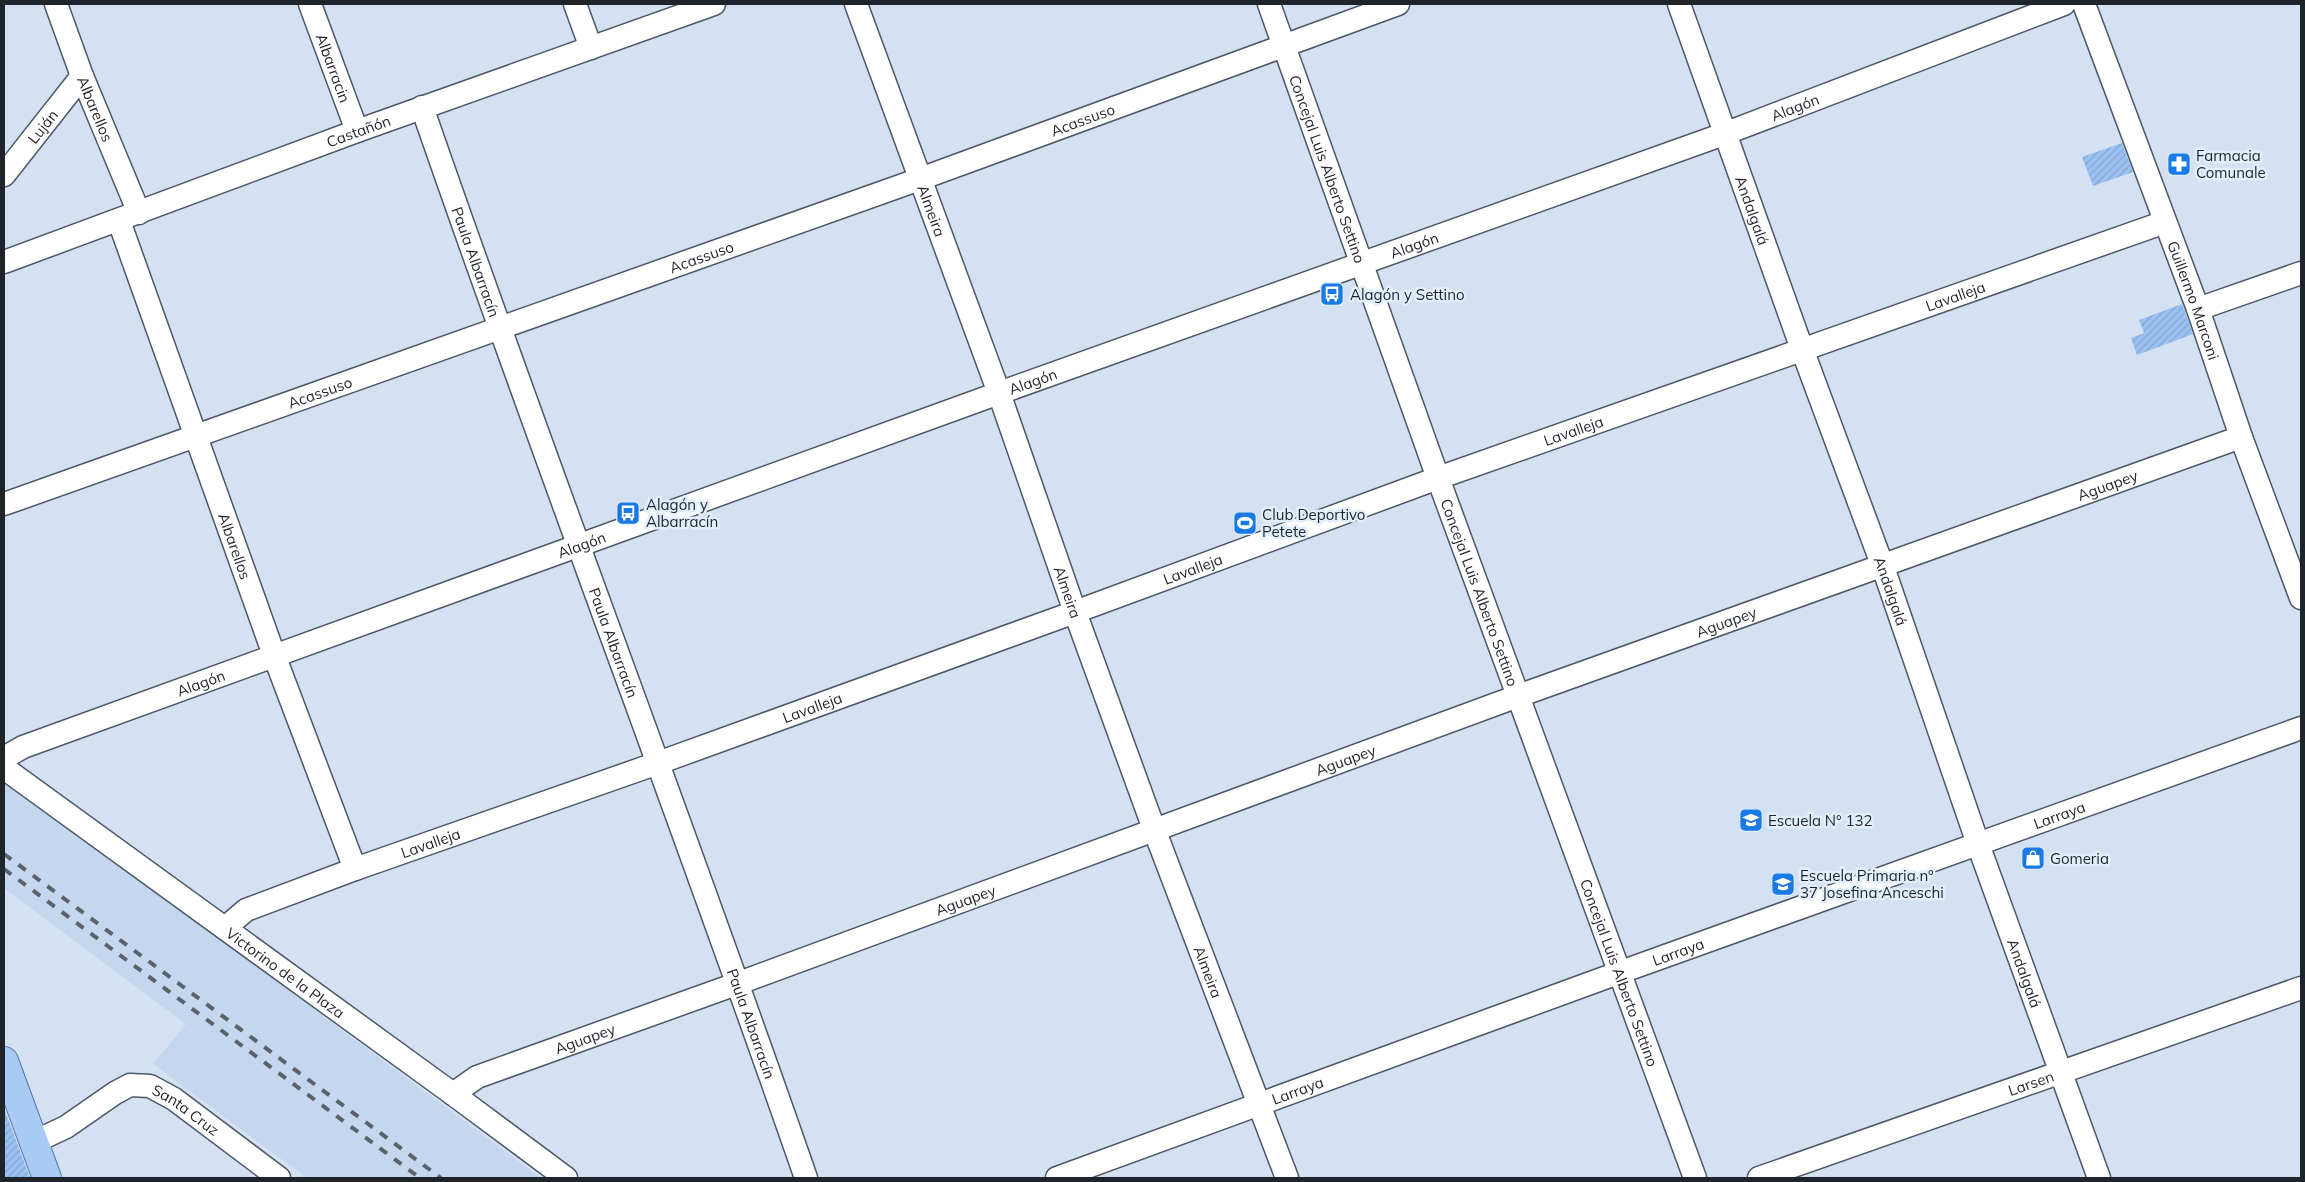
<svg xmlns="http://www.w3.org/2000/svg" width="2305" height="1182" font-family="Mulish,sans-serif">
<defs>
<pattern id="building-hatch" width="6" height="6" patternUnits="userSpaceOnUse" patternTransform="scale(1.25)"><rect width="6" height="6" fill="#9ac1f2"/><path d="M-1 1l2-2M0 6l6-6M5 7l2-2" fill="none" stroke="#84a6d0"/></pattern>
</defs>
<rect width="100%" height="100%" fill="#d4e1f2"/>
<path fill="#c5d7ee" d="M4,779L541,1178H307L153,1064L186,1024L4,888Z"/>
<g fill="url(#building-hatch)">
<path d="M2122,143L2133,172L2093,186L2082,157Z"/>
<path d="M2182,304L2193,334L2137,355L2131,338L2144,333L2139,320Z"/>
<path d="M4,1108L30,1178H4Z"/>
</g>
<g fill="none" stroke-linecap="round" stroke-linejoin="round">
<g stroke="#4d5866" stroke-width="25">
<g id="minor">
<path id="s1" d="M56,4L82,76L139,213"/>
<path id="s2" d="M310,4L357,131"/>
<path d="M575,4L591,48"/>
<path id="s3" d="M856,4L999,393L1075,612L1154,829L1287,1178"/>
<path id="s4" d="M1269,4L1438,478L1695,1178"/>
<path id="s5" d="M1679,4L1802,349L1883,567L1978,844L2099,1178"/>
<path id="s6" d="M2084,4L2198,309L2241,437L2301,598"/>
<path id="s7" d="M422,107C546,466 682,820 806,1178"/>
<path id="s8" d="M4,175L82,76"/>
<path id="s9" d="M119,221L274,655L355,869"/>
<path id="s10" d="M4,262L357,131L714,4"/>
<path d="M2198,309L2301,273"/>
<path id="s11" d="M4,504L920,179L1398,4"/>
<path id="s12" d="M4,758L23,747L999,393L1724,134L2064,4"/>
<path id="s13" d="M4,768L453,1094L566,1178"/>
<path id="s14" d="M225,928L246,910L355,869L658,763L1075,612L1438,478L2165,222"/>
<path id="s15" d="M453,1094L477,1077L739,983L1518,696L2241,437"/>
<path id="s16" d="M34,1142L66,1127L115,1093L130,1085L150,1086L174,1099L279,1178"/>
<path id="s17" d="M1057,1178L1618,973L2301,728"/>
<path id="s18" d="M1759,1178L2301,988"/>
</g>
</g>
<g stroke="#5378a8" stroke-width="30">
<path id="major" d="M4,1061L47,1178"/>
</g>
<use href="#minor" stroke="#fff" stroke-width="22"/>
<use href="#major" stroke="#a9caf4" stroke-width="28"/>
<g stroke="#5b626c" stroke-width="4" stroke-dasharray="9 9" stroke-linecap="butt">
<path d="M4,854L441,1178"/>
<path d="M4,869L420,1178"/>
</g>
</g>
<defs>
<g id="pharmacy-square" transform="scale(1.25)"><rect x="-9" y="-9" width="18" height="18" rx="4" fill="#197ae3" stroke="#e3eefc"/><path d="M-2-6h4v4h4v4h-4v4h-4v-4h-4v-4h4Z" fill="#fff"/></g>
<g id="bus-square" transform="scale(1.25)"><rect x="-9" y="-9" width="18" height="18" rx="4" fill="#197ae3" stroke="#e3eefc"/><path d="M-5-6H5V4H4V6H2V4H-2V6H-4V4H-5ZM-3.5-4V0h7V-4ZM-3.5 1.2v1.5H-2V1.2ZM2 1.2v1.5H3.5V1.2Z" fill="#fff"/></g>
<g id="stadium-square" transform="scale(1.25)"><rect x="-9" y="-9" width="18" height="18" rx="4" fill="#197ae3" stroke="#e3eefc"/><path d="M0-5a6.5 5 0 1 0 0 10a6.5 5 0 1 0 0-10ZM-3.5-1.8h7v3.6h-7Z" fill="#fff"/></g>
<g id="school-square" transform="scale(1.25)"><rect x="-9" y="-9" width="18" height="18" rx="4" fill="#197ae3" stroke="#e3eefc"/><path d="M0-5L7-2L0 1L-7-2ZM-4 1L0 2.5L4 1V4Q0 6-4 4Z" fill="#fff"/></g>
<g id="shop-square" transform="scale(1.25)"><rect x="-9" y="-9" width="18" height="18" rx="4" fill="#197ae3" stroke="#e3eefc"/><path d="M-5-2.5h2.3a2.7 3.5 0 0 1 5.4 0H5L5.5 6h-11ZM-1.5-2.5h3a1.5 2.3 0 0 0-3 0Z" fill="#fff"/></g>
</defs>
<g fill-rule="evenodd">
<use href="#pharmacy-square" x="2179" y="164"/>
<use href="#bus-square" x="1332" y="294"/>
<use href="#bus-square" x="628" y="513"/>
<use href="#stadium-square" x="1245" y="523"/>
<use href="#school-square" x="1751" y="820"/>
<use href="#shop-square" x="2033" y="858"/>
<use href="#school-square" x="1783" y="884"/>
</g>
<g text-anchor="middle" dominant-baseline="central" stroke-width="5" stroke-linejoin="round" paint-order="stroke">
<g font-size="15" fill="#1f242a" stroke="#e3eefc">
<text stroke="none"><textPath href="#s2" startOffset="68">Albarracin</textPath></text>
<text stroke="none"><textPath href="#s12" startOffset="1906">Alagón</textPath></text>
<text stroke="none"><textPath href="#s1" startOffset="112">Albarellos</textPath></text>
<text stroke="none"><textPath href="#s11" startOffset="1145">Acassuso</textPath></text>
<text stroke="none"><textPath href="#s8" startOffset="62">Luján</textPath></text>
<text stroke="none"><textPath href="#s10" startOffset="378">Castañón</textPath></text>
<text stroke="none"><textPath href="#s4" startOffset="175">Concejal Luis Alberto Settino</textPath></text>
<text stroke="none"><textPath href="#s5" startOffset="219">Andalgalá</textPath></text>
<text stroke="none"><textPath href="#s3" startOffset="220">Almeira</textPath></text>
<text stroke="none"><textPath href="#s12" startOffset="1501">Alagón</textPath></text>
<text stroke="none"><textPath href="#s11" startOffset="740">Acassuso</textPath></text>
<text stroke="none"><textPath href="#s7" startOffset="164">Paula Albarracín</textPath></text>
<text stroke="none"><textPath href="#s14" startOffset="1844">Lavalleja</textPath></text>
<text stroke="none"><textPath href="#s6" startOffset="316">Guillermo Marconi</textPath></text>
<text stroke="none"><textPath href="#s12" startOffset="1096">Alagón</textPath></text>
<text stroke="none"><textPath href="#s11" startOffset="335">Acassuso</textPath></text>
<text stroke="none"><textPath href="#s14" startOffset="1439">Lavalleja</textPath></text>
<text stroke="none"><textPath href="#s15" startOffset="1764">Aguapey</textPath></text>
<text stroke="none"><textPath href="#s12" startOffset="616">Alagón</textPath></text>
<text stroke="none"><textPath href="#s9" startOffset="345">Albarellos</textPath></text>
<text stroke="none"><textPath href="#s14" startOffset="1034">Lavalleja</textPath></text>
<text stroke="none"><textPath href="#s5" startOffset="624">Andalgalá</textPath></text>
<text stroke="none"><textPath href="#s3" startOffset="625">Almeira</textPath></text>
<text stroke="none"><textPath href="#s4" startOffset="625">Concejal Luis Alberto Settino</textPath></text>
<text stroke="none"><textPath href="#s15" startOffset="1359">Aguapey</textPath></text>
<text stroke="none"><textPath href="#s7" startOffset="569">Paula Albarracín</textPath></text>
<text stroke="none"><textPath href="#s12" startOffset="211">Alagón</textPath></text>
<text stroke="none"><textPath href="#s14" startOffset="629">Lavalleja</textPath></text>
<text stroke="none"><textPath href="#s15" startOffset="954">Aguapey</textPath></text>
<text stroke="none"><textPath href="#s17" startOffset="1066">Larraya</textPath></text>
<text stroke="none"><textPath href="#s14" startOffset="224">Lavalleja</textPath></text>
<text stroke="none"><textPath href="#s15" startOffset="549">Aguapey</textPath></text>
<text stroke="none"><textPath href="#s17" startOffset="661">Larraya</textPath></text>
<text stroke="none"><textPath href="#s13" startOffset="348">Victorino de la Plaza</textPath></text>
<text stroke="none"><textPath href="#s3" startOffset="1030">Almeira</textPath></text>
<text stroke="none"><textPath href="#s4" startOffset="1030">Concejal Luis Alberto Settino</textPath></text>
<text stroke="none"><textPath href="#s5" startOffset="1029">Andalgalá</textPath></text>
<text stroke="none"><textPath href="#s7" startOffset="974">Paula Albarracín</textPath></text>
<text stroke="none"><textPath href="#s15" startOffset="144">Aguapey</textPath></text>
<text stroke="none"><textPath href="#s18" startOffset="288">Larsen</textPath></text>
<text stroke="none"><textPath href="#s17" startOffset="256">Larraya</textPath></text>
<text stroke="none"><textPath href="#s16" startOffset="175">Santa Cruz</textPath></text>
</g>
<g font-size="15" fill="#1f242a" stroke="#e3eefc" text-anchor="start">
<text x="2196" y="155">Farmacia<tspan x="2196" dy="17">Comunale</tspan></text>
<text x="1350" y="294">Alagón y Settino</text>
<text x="646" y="504">Alagón y<tspan x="646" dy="17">Albarracín</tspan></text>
<text x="1262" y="514">Club Deportivo<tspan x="1262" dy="17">Petete</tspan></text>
<text x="1768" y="820">Escuela N° 132</text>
<text x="2050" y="858">Gomeria</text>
<text x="1800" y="875">Escuela Primaria n°<tspan x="1800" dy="17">37 Josefina Anceschi</tspan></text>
</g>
</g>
<rect width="2305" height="1182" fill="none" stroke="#1f242a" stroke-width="10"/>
</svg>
